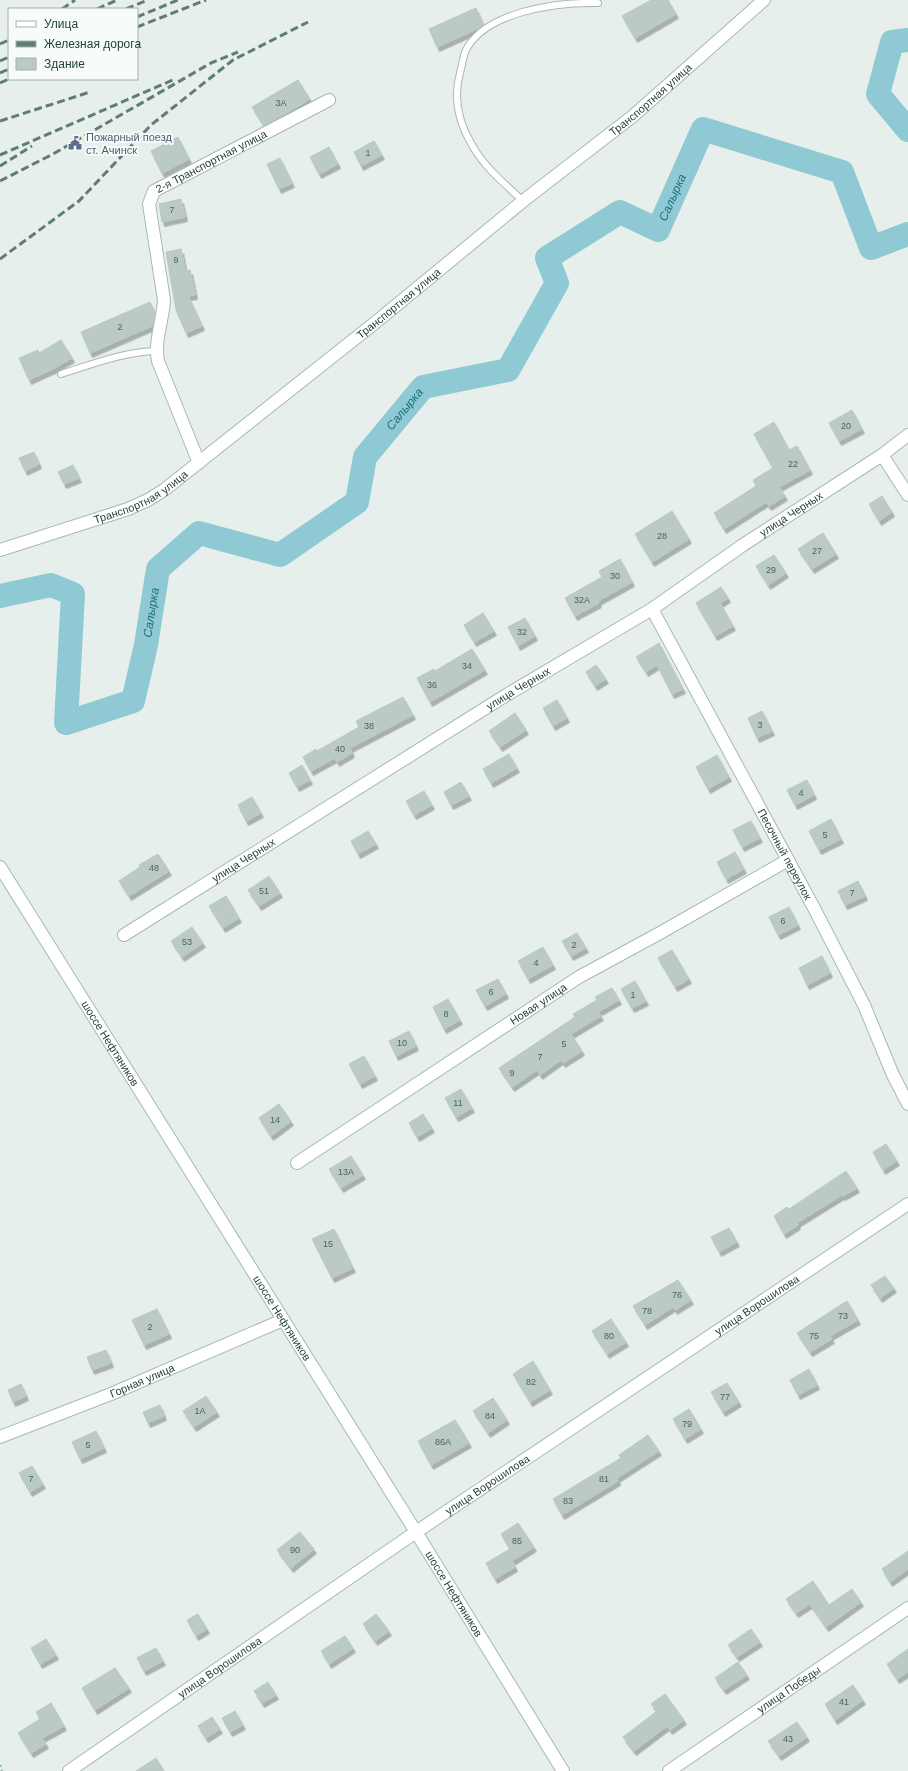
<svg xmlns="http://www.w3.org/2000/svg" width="908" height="1771" font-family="Helvetica,sans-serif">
<defs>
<filter id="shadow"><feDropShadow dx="2.5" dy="4.5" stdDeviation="0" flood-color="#0004"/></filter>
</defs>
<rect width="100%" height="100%" fill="#e6efeb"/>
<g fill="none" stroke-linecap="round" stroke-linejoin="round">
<g stroke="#8ec9d4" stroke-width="24">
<path d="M908,40L892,42L878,94L908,130"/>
<path id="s1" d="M0,596L51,585L73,594L66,723L133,701L146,645L158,569L199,533L280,555L357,502L365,457L423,387L508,370L557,283L547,258L620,212L658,230L703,129L842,172L871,248L908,234"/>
</g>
</g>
<g fill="#bbcac4" stroke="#b8c9c2" filter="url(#shadow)">
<path d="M651,0H668L676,14L635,38L622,16Z"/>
<path d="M476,8L483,25L479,28L437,47L429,29Z"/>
<path d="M298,80L310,99L264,126L252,107Z"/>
<path d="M178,137L189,159L162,173L151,151Z"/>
<path d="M374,141L382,155L361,166L354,152Z"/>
<path d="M329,147L338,164L319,174L310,157Z"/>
<path d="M280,158L292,183L279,189L267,164Z"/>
<path d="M181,199L185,217L162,222L159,204Z"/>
<path d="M181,249L185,271L190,270L195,295L188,296L202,326L186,333L176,310L166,252Z"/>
<path d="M150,302L155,313L152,326L90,353L81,332Z"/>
<path d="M61,340L72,358L53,369L29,380L19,358L38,350L39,353Z"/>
<path d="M852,410L862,429L839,441L829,423Z"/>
<path d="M774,422L789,450L797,446L810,470L779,487L785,496L769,506L766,502L724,529L714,513L756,486L753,480L773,468L754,434Z"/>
<path d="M34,452L39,464L25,471L19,458Z"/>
<path d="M73,465L79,478L64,484L58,472Z"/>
<path d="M882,496L892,512L879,521L869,504Z"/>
<path d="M672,511L689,539L652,562L635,534Z"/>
<path d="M823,533L836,554L812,569L798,549Z"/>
<path d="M774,555L786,573L768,585L756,566Z"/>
<path d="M620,559L632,582L598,601L599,603L575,616L565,598L602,577L599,571Z"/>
<path d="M721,587L728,598L720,603L733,626L715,636L696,603Z"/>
<path d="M483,613L494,631L474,642L464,625Z"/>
<path d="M525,618L535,636L518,646L508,627Z"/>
<path d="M659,643L683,689L672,694L657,665L646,672L636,657Z"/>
<path d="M472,649L485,670L430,702L417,678L434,669L435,671Z"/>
<path d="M596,665L606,679L595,686L586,672Z"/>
<path d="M403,697L413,715L350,748L352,753L337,762L335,758L311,771L303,757L316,749L317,751L359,727L356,721Z"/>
<path d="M557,700L567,718L553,726L543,708Z"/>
<path d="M762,711L772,731L757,738L748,718Z"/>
<path d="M515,713L526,730L500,747L489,731Z"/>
<path d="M509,754L517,768L491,783L483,769Z"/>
<path d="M717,755L729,777L708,789L696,767Z"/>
<path d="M302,765L310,780L297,787L289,773Z"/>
<path d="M807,780L814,795L795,805L787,790Z"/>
<path d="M461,782L469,796L451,805L444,792Z"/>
<path d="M424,791L432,805L414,815L406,801Z"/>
<path d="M252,797L261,813L246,821L238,805Z"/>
<path d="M831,819L841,839L819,850L809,831Z"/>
<path d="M751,821L760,838L742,847L733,830Z"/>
<path d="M368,831L376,844L358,854L351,841Z"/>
<path d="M735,852L744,869L726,879L717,862Z"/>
<path d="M158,854L169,871L129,896L119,881L140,867L139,865Z"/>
<path d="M269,876L280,893L259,906L248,890Z"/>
<path d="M858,881L865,896L845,905L838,891Z"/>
<path d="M226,896L239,918L223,928L209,906Z"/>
<path d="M789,907L798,925L778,935L769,917Z"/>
<path d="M192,927L203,943L182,957L171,941Z"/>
<path d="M577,933L586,948L571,956L562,941Z"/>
<path d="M543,947L553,965L528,979L518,961Z"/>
<path d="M672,950L689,979L675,987L658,958Z"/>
<path d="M822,956L830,973L807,985L799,968Z"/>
<path d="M498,979L506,994L485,1006L476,990Z"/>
<path d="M635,981L646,1001L632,1008L621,989Z"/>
<path d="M612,988L619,1000L598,1012L601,1016L571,1034L582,1051L563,1063L561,1060L540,1075L537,1070L512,1087L499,1068L575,1017L573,1014L597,1000L595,997Z"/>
<path d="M448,999L460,1020L444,1029L433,1007Z"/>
<path d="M409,1031L416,1046L396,1056L389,1041Z"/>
<path d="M364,1056L375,1076L360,1084L349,1064Z"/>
<path d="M461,1089L472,1108L456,1117L445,1098Z"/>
<path d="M279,1104L291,1121L271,1136L259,1118Z"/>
<path d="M423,1114L432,1128L417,1137L409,1123Z"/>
<path d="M886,1144L897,1161L883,1170L873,1152Z"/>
<path d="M351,1156L363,1175L341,1188L329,1169Z"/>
<path d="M846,1171L857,1188L843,1196L842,1195L797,1223L798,1225L784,1234L774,1216L787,1207L789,1209Z"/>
<path d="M729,1228L737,1242L719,1252L711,1237Z"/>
<path d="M334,1229L353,1268L332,1278L312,1239Z"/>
<path d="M885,1276L894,1288L880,1298L871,1285Z"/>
<path d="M678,1280L691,1300L675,1310L673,1307L645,1325L633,1306Z"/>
<path d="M847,1301L858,1320L830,1336L832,1339L810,1352L797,1333Z"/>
<path d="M157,1309L169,1334L144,1345L132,1320Z"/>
<path d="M611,1319L626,1342L607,1354L592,1331Z"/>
<path d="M106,1350L111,1363L92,1370L87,1357Z"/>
<path d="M533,1361L550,1390L530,1402L513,1374Z"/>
<path d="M809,1369L817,1385L798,1395L790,1380Z"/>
<path d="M727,1383L739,1402L723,1412L711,1392Z"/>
<path d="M21,1384L26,1396L13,1402L8,1390Z"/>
<path d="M206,1396L217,1412L194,1427L183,1411Z"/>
<path d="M493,1398L507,1420L488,1433L473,1411Z"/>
<path d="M160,1405L164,1416L148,1423L143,1412Z"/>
<path d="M689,1409L701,1429L685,1439L673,1419Z"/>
<path d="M455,1420L469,1443L431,1465L418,1441Z"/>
<path d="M96,1431L104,1448L80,1459L72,1442Z"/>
<path d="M648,1435L659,1451L617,1478L618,1481L562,1515L553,1499L621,1458L619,1455Z"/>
<path d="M32,1466L43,1484L30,1492L19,1473Z"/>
<path d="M518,1523L534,1547L512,1561L515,1567L495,1579L486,1563L510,1549L501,1534Z"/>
<path d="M300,1532L314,1549L291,1568L277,1550Z"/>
<path d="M908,1551V1569L890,1582L882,1569Z"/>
<path d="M813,1581L829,1605L852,1589L861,1602L826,1627L810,1604L796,1613L786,1599Z"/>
<path d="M198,1614L207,1629L196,1636L187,1620Z"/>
<path d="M376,1614L389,1631L375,1641L363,1624Z"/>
<path d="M751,1629L760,1642L737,1657L728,1645Z"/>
<path d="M345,1636L353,1648L329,1664L321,1651Z"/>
<path d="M46,1639L56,1655L40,1664L31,1648Z"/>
<path d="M156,1648L163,1661L144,1671L137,1658Z"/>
<path d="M908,1649V1672L897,1679L887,1664Z"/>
<path d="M738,1662L747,1675L724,1690L715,1678Z"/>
<path d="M115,1668L129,1688L95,1710L82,1688Z"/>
<path d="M268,1682L276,1695L262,1703L254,1691Z"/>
<path d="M853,1685L863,1700L835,1720L825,1704Z"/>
<path d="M665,1694L684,1720L670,1730L667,1726L634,1751L623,1737L657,1711L651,1704Z"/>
<path d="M51,1703L64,1726L42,1738L46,1744L31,1753L18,1733L40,1719L36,1712Z"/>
<path d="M235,1711L243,1725L230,1732L222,1718Z"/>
<path d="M212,1717L220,1729L206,1738L198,1726Z"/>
<path d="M797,1722L807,1737L779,1756L768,1741Z"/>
<path d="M156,1758L164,1771H136Z"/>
</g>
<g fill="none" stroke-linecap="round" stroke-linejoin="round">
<g stroke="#a8b8b2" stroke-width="8">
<g id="lane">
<path d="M523,201C505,184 484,167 472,145C459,123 453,98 460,73C462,66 463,58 465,52C484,11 558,2 598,3"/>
<path d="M61,374C93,364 123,352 156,351"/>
</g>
</g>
<g stroke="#a8b8b2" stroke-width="14">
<g id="street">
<path d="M882,455L908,495"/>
<path id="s2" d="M199,463L158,361C154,341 163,320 164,300L149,204L154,191L329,100"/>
<path id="s3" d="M0,550L128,509L148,500L164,490L376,322L523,201L633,116L764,0"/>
<path id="s4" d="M652,609L814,908L864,1005L893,1075L908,1104"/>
<path id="s5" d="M124,935L508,694L652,609L743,545L882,455L908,435"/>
<path id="s6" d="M297,1163L579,977L660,933L788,860"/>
<path id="s7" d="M0,1437L111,1394L283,1320"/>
<path id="s8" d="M69,1771L416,1532L908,1204"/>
<path id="s9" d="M669,1771L908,1608"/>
</g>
</g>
<g stroke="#a4bbb3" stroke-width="14">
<g id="secondary">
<path id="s10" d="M0,867L416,1532L563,1771"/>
</g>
</g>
<path stroke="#86b3a5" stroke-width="2.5" stroke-dasharray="2 3" stroke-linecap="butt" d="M0,1765L2,1771"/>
<use href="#lane" stroke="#fff" stroke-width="6"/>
<use href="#street" stroke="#fff" stroke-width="12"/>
<use href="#secondary" stroke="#fff" stroke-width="12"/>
<g stroke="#5f7d75" stroke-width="3" stroke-dasharray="8 4" stroke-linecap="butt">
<path d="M62,9L75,0"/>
<path d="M97,9L117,0"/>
<path d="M126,9L148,0"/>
<path d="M137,17L178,0"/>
<path d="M137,27L206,0"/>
<path d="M0,44L9,40"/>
<path d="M0,61L9,57"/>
<path d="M0,73L9,69"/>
<path d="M0,83L9,79"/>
<path d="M0,121L90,92"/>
<path d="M0,155L175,79"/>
<path d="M0,166L32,146"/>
<path d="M0,181L53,154L211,63L238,52"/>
<path d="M0,259L79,201L151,125L233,60L308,22"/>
</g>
</g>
<defs>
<g id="civic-bare" transform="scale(1.08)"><path d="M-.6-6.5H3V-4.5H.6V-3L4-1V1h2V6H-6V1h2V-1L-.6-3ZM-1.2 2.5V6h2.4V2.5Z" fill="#5c6f8a" stroke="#f7fbf9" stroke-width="2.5" paint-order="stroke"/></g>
</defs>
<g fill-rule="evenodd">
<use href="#civic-bare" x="75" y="143"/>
</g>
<g text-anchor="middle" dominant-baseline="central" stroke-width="4" stroke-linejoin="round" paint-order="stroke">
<g font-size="9" fill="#4a645c">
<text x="281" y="103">3А</text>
<text x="368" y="153">1</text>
<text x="172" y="210">7</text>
<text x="176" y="260">9</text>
<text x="120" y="327">2</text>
<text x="846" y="426">20</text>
<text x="793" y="464">22</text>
<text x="662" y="536">28</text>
<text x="817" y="551">27</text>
<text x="771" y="570">29</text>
<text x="615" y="576">30</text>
<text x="582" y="600">32А</text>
<text x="522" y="632">32</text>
<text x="467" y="666">34</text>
<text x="432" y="685">36</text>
<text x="760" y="725">3</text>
<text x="369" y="726">38</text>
<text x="340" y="749">40</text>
<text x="801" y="793">4</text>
<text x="825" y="835">5</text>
<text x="154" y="868">48</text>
<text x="264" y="891">51</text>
<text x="852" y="893">7</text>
<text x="783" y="921">6</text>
<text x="187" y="942">53</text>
<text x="574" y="945">2</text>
<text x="536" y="963">4</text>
<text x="491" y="992">6</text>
<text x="633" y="995">1</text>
<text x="446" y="1014">8</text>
<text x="402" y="1043">10</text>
<text x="564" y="1044">5</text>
<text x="540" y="1057">7</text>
<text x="512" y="1073">9</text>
<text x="458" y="1103">11</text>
<text x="275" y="1120">14</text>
<text x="346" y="1172">13А</text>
<text x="328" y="1244">15</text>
<text x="677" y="1295">76</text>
<text x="647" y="1311">78</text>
<text x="843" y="1316">73</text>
<text x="150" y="1327">2</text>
<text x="609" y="1336">80</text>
<text x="814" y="1336">75</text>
<text x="531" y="1382">82</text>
<text x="725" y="1397">77</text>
<text x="200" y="1411">1А</text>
<text x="490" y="1416">84</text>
<text x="687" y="1424">79</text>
<text x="443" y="1442">86А</text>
<text x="88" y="1445">5</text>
<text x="31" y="1479">7</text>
<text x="604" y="1479">81</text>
<text x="568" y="1501">83</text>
<text x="517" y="1541">85</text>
<text x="295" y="1550">90</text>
<text x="844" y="1702">41</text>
<text x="788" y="1739">43</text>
</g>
<g font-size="11" fill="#24423a" stroke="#f7fbf9">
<text stroke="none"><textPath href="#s3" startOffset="799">Транспортная улица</textPath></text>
<text stroke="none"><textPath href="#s2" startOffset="347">2-я Транспортная улица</textPath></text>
<text stroke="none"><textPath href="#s3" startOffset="475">Транспортная улица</textPath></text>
<text stroke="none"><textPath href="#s3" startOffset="151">Транспортная улица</textPath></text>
<text stroke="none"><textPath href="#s5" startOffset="789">улица Черных</textPath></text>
<text stroke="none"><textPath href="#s5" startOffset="465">улица Черных</textPath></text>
<text stroke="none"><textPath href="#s4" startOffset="279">Песочный переулок</textPath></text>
<text stroke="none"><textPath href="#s5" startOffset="141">улица Черных</textPath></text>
<text stroke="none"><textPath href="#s6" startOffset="289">Новая улица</textPath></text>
<text stroke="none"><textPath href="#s10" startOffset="208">шоссе Нефтяников</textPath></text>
<text stroke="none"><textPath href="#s8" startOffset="831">улица Ворошилова</textPath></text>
<text stroke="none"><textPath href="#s10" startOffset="532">шоссе Нефтяников</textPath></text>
<text stroke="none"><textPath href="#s7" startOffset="153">Горная улица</textPath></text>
<text stroke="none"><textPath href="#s8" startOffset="507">улица Ворошилова</textPath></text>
<text stroke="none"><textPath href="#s10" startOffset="857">шоссе Нефтяников</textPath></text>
<text stroke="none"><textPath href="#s8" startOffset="183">улица Ворошилова</textPath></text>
<text stroke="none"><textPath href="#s9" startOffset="145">улица Победы</textPath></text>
</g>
<g font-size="11" fill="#4e5e75" stroke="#f7fbf9" text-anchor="start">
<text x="86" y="137">Пожарный поезд<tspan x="86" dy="13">ст. Ачинск</tspan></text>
</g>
<g font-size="12" font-style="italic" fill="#1c6f80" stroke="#f7fbf9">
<text stroke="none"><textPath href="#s1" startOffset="1156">Салырка</textPath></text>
<text stroke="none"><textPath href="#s1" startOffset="750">Салырка</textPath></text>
<text stroke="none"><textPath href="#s1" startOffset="366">Салырка</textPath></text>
</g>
</g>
<rect x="8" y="8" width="130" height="72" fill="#f7fbf9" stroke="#a3b1ad"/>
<rect x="16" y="21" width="20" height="6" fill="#ffffff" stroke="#a3b1ad"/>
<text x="44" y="28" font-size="12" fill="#24423a">Улица</text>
<rect x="16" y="41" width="20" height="6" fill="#5f7d75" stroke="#a3b1ad"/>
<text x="44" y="48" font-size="12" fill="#24423a">Железная дорога</text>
<rect x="16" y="58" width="20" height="12" fill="#bbcac4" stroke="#a3b1ad"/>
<text x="44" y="68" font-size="12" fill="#24423a">Здание</text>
</svg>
